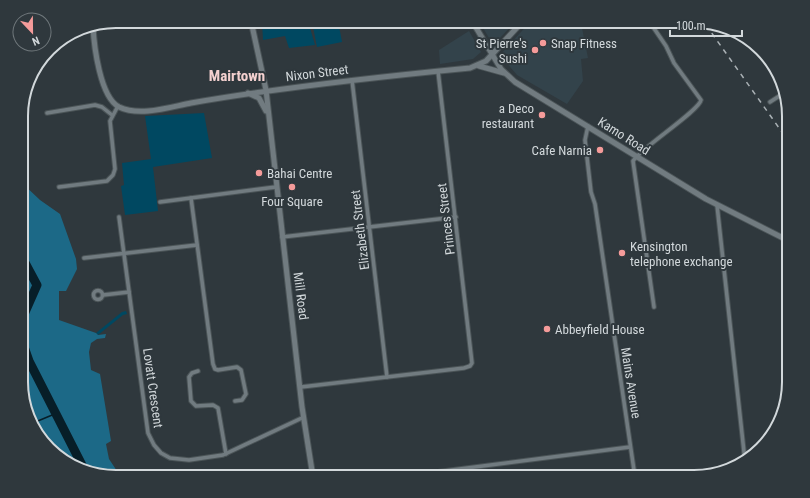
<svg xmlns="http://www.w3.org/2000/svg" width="810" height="498" font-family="'Roboto Condensed',sans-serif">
<rect width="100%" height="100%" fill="#2f383d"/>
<g fill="#33434b">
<path d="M479,21H516L499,39L494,40L489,38Z"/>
<path d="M531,21H591L582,28L588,58L581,59L583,81L567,104L517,75L500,55Z"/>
<path d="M469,31L481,52L473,59L440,64L439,50Z"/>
</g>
<g fill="#004861">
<path d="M268,21H308L315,45L289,48L285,36L263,40L262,22Z"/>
<path d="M318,21H338L342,42L317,47L312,22Z"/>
<path d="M204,113L212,158L153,167L158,211L125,215L121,186L124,185L122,163L151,159L145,116Z"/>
<path d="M126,311L127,314L123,315L98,335L96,333L122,312Z"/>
</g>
<path fill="#1c6987" d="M22,183L40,200L60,214L76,259L77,269L66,291H59V320L96,333L98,335L106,334L105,338L97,339L91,343L89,352L91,370L100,374L111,441L106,444L109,459L121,477L64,461L37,434L22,394Z"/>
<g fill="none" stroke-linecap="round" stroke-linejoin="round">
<path stroke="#071e28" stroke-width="1.5" d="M33,423L57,413"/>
<g stroke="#071e28" stroke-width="9">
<path d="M22,257L37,285L22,319"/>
<path d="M22,341L29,361L83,467"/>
</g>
<g stroke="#4b5457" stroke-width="5.5">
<g id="street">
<path d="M649,21L666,46L674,63L701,100C699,111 642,147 633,161L654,307"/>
<path d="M352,80L387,377"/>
<path d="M770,102L784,93"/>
<path d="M47,113L95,105L102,107L112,115"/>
<path d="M588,126L585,140L591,192L595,204L635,477"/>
<path d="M59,187L107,181L113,175L115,169L110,121L118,106"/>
<path d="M191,198L213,364L215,369L218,370L237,367L241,370L246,394L242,400L235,401"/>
<path d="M160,202L276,187"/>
<path d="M717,205L745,461"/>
<path d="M119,217L148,433L154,445L161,453L170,458L189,460L223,455L304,417"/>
<path d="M282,237L456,217"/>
<path d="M84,258L197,245"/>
<circle cx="98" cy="295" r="4.5"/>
<path d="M103,295L129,292"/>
<path d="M198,371L192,373L189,377L191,401L196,406L213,405L218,408L226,454"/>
<path d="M301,387L464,368L470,366L472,363L438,71"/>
<path d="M397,477L630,447"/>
</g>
</g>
<g stroke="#4b5457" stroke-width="7">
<g id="secondary">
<path d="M251,21L266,90L302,407L313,477"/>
<path d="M472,21L501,69L515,82L706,199L789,241"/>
<path d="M93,26C94,46 100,97 119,107C140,117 170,107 191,103C283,87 377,77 470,68L486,61L523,21"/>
<path d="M479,66L504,73"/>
<path d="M248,93L259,98L266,111"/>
</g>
</g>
<use href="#street" stroke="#717b80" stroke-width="3.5"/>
<use href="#secondary" stroke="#717b80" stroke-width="5"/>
<path stroke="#aab1b5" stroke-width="1.5" stroke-dasharray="5 5" stroke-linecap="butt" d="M706,25L789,142"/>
</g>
<g fill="#f59b9a" stroke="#2f383d" stroke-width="1.5">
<circle cx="543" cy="43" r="4"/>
<circle cx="535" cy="50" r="4"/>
<circle cx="542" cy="115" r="4"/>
<circle cx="600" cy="150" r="4"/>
<circle cx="259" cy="173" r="4"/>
<circle cx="292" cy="187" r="4"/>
<circle cx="622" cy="253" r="4"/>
<circle cx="547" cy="329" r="4"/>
</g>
<g text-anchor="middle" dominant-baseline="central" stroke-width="4" stroke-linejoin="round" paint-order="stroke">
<g font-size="13" fill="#d2d8db" stroke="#2f383d" text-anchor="start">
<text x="527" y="43" text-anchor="end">St Pierre's<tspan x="527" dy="15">Sushi</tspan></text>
<text x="551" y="43">Snap Fitness</text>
<text x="534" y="108" text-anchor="end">a Deco<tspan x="534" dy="15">restaurant</tspan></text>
<text x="592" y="150" text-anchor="end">Cafe Narnia</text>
<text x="267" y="173">Bahai Centre</text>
<text x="292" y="201" text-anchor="middle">Four Square</text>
<text x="630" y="246">Kensington<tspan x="630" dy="15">telephone exchange</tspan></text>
<text x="555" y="329">Abbeyfield House</text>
</g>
<g font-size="13" fill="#d2d8db" stroke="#2f383d">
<text transform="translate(317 73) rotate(-7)">Nixon Street</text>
<text transform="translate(624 136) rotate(32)">Kamo Road</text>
<text transform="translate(446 219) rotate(-97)">Princes Street</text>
<text transform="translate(360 230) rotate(-97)">Elizabeth Street</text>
<text transform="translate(301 296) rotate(83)">Mill Road</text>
<text transform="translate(631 383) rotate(81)">Mains Avenue</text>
<text transform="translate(153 388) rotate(82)">Lovatt Crescent</text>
</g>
<g font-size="15" font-weight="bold" fill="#f4d1d0" stroke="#2f383d">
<text x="237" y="76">Mairtown</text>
</g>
</g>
<path d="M0 0H810V498H0ZM116 28H694A88 88 0 0 1 782 116V382A88 88 0 0 1 694 470H116A88 88 0 0 1 28 382V116A88 88 0 0 1 116 28Z" fill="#2f383d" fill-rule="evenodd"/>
<path fill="none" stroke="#d2d8db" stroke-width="2" d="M116 28H694A88 88 0 0 1 782 116V382A88 88 0 0 1 694 470H116A88 88 0 0 1 28 382V116A88 88 0 0 1 116 28Z"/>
<g transform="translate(32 32) rotate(158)"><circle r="19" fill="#2f383d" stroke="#70787c"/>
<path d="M0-3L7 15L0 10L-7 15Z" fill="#f59b9a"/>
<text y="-6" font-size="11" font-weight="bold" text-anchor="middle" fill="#d2d8db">N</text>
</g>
<path d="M670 30v6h72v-6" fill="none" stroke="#d2d8db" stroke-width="2"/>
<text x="676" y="30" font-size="12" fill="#d2d8db" stroke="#2f383d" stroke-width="3" paint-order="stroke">100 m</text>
</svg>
